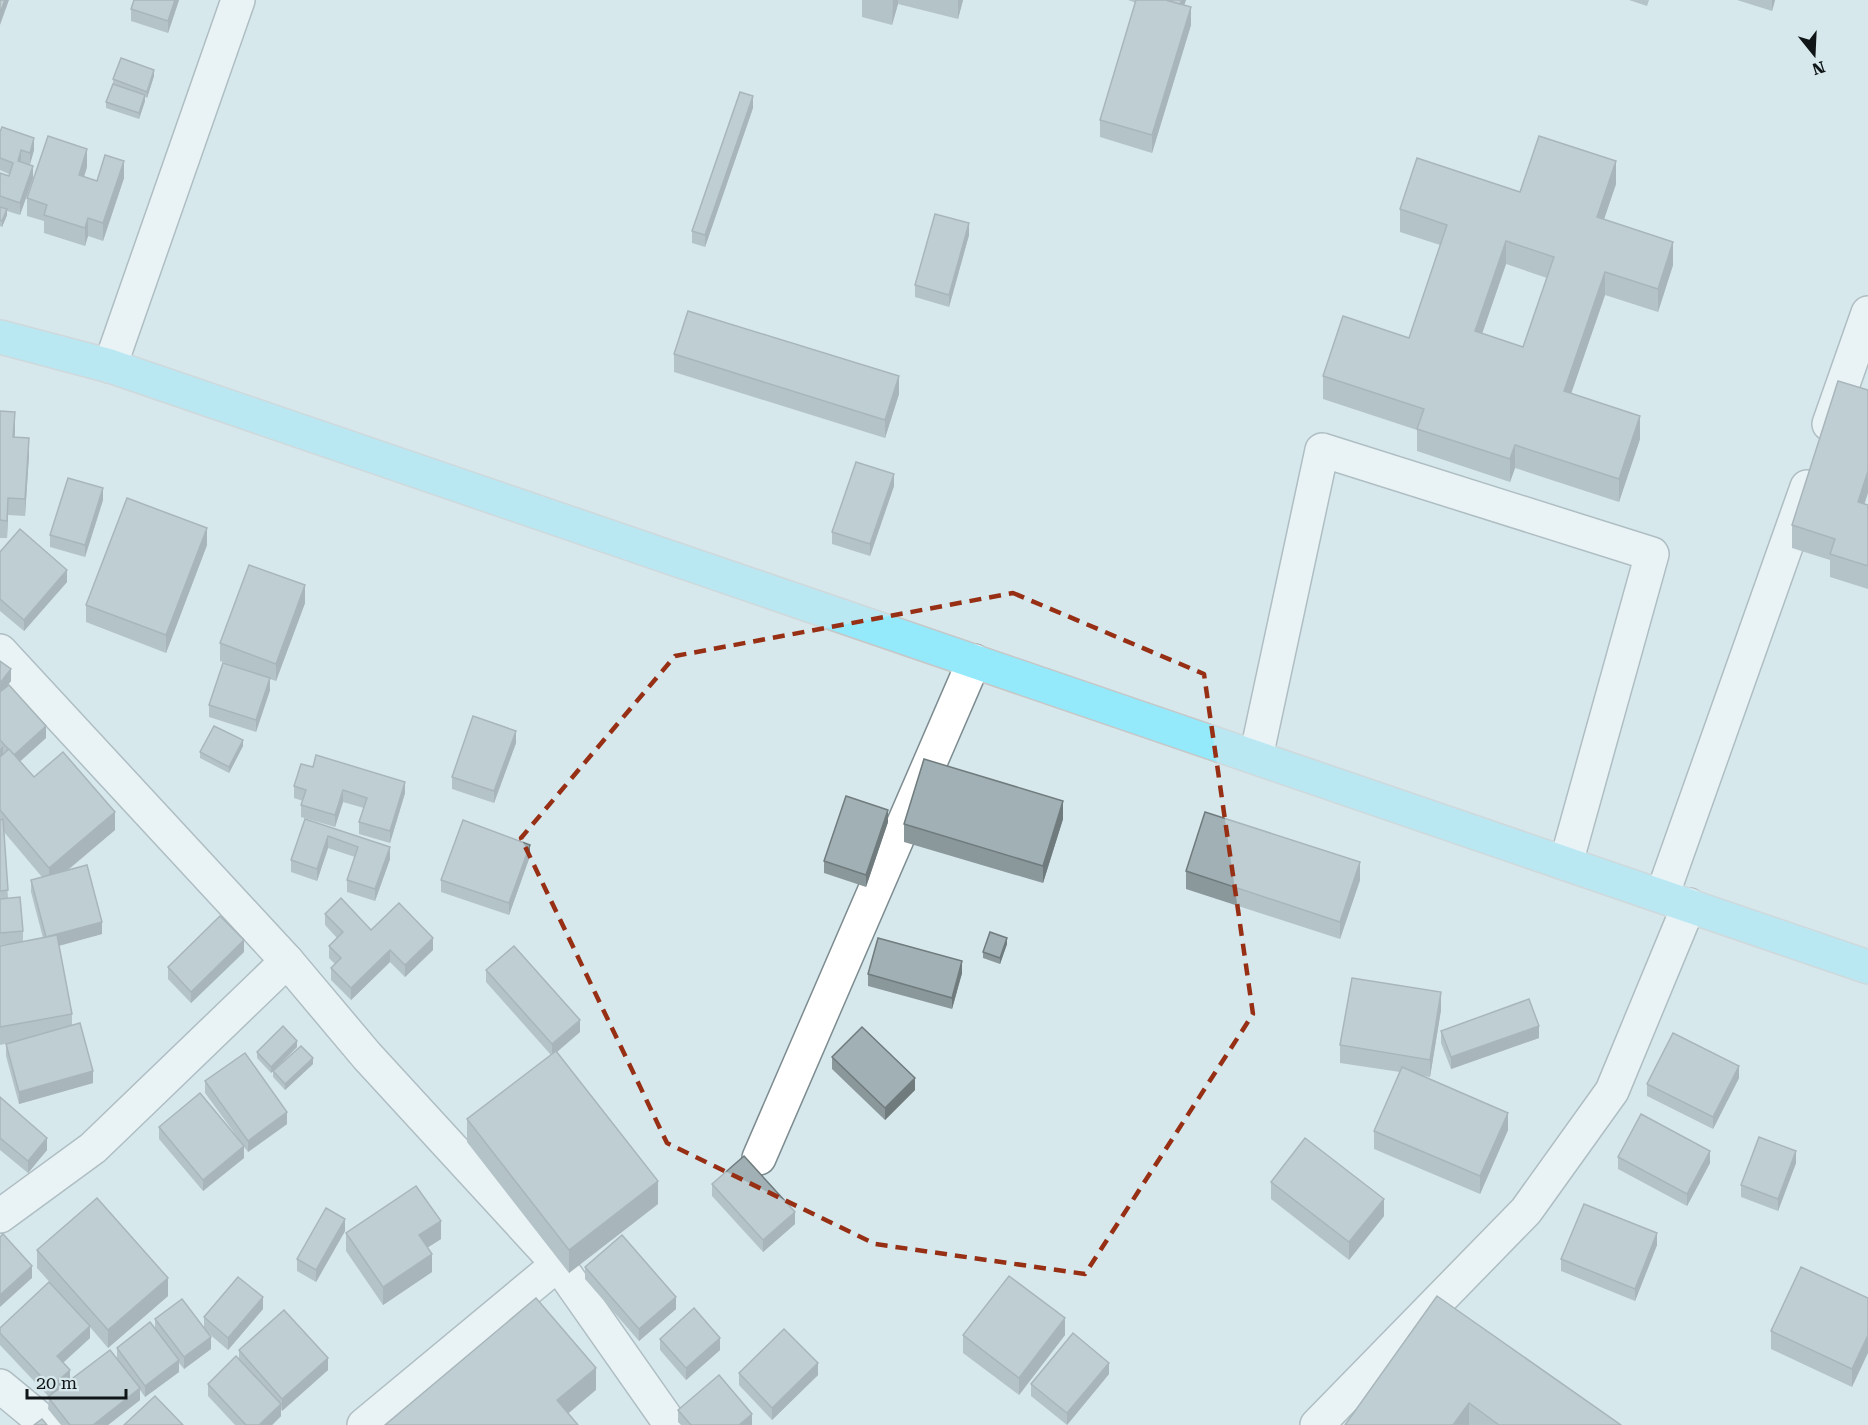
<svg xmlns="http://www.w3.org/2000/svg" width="1868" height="1425" font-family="'Roboto Serif',serif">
<rect width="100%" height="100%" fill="#d7e8ec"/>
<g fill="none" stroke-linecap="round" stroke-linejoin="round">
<g stroke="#7d8c90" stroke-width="36">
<g id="minor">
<path d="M110,366L238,0"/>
<path d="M1829,424L1868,313"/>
<path d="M0,651L287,961L367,1056L558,1264L671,1425"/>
<path d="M1256,757L1322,450L1652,554L1566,863"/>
<path d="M1662,896L1807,487"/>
<path d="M759,1158L974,661"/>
<path d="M0,1216L93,1148L287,961"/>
<path d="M0,1386L40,1419L46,1425"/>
<path d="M364,1425L558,1264"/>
<path d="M1317,1425L1526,1211L1612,1091L1689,905"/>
</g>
</g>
<g stroke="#c6c7c7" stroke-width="36">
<path id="major" d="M0,337L110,366L1868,967"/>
</g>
<use href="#minor" stroke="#fff" stroke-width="33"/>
<use href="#major" stroke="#94e9fb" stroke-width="33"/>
</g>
<g fill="#8a979b" fill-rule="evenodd">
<path d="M134,0H179L168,33L131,21V9Z"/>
<path d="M862,0H963L958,19L898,4L892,25L862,17Z"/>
<path d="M1128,0H1186L1184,5L1191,25L1152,153L1100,137V120L1136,3Z"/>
<path d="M1629,0H1649L1647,6Z"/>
<path d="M1737,0H1775L1772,11Z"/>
<path d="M154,76L147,98L145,97V101L139,119L106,108V102L113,84V79Z"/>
<path d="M753,108L705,247L692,243V231Z"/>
<path d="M0,132L34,150L30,164L33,178L20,215L7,211V215L2,227L0,226V173L9,176V174L0,170Z"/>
<path d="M87,167L84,177L97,181L124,178L103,241L88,236L85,246L44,233V221L27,216V198Z"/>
<path d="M1616,184L1604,219L1673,265L1658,312L1605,295L1571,394L1640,439L1619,502L1515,468L1510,482L1417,451V430L1323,399V376L1409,338L1440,245L1400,232V209L1520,192ZM1506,264L1547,278L1523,347L1482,334Z"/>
<path d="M969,235L949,307L915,297V285Z"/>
<path d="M674,354L899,394L885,438L674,372Z"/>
<path d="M0,411L15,430V437L29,455L25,516L8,515L7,538H0Z"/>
<path d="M894,486L870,556L832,544V532Z"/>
<path d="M103,500L85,557L50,547V535Z"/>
<path d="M1865,504L1868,505V589L1830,577V560L1792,548V525Z"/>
<path d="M207,545L166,653L86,622V605Z"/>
<path d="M0,552L67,582L24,631L0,611Z"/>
<path d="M305,603L276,681L270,679V690L256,732L209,717V705L256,674L220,661V643Z"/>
<path d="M0,661L11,681L7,686L46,738L20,761L34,777L115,830L67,871L102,934L59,946L72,1014V1025L93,1083L19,1104L6,1056V1044L13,1042L0,1045V946L13,944L0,945ZM4,832L42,877L31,880V892L43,938L23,942V931L8,898Z"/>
<path d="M516,743L494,803L452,789V777Z"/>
<path d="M243,746L229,773L200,758V752Z"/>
<path d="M294,786L405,793L390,843L359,834V822L364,808L343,802L335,827L301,817V805L303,801L294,798Z"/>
<path d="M305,819L390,859L375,901L347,892V880L355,857L328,848L317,881L291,872V860Z"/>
<path d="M1063,819L1043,883L904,842V824Z"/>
<path d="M888,822L866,887L824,873V861Z"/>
<path d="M530,856L509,915L441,892V880Z"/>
<path d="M1186,871L1360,880L1340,939L1186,889Z"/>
<path d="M325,914L371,930L433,950L405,977L390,962L351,1000L331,980V968L335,964L329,958V946L337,938L325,925Z"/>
<path d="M1007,944L1000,964L983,958V952Z"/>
<path d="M244,952L191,1003L168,979V967Z"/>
<path d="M486,970L580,1032L557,1052L658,1204L569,1273L467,1142V1119L551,1055L486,982Z"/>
<path d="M962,973L952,1009L868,986V974Z"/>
<path d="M1441,1010L1430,1077L1423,1076L1508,1130L1480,1194L1374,1149V1131L1400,1072L1340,1063V1045Z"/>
<path d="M1441,1031L1539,1038L1451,1069L1441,1043Z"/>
<path d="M297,1047L271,1073L257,1058V1052Z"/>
<path d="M832,1057L915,1090L885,1120L832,1069Z"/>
<path d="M313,1064L285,1090L273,1077V1071Z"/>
<path d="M1739,1078L1713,1129L1647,1096V1084Z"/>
<path d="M205,1081L287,1124L248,1152L244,1147V1158L203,1191L159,1139V1127L241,1142L205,1093Z"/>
<path d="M0,1097L47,1150L28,1173L0,1150Z"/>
<path d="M1618,1157L1710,1163L1687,1206L1618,1169Z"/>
<path d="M1796,1163L1778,1211L1741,1197V1185Z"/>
<path d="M1271,1182L1384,1216L1349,1260L1271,1199Z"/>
<path d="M712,1184L795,1224L763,1252L712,1196Z"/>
<path d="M345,1231L316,1282L297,1271V1259Z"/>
<path d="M346,1233L441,1239L427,1248L432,1272L383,1305L346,1251Z"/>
<path d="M1657,1245L1635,1301L1561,1271V1259Z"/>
<path d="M37,1250L168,1296L108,1348L90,1327V1338L63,1363L70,1381L117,1359V1348L155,1329V1319L204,1328V1317L263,1309L228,1350L207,1332L211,1349L184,1369L179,1363V1372L145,1397L140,1390V1400L108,1425H61L48,1409L49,1397L0,1345V1328L63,1297L37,1268Z"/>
<path d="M585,1267L676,1309L639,1341L585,1279Z"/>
<path d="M1437,1296L1621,1425H1345Z"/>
<path d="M1868,1298L1852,1387L1771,1349V1331Z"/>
<path d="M963,1335H1065L1019,1395L963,1353Z"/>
<path d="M660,1339L720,1350L686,1380L660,1350Z"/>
<path d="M239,1350L328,1370L282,1411L281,1409V1416L272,1425H235L208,1396V1384L239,1359Z"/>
<path d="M739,1373L818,1375L772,1420L739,1385Z"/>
<path d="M1109,1374L1067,1425L1031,1396V1384Z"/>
<path d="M678,1410L752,1425H681L678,1422Z"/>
</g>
<g fill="#707b7e">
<path d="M5,0H9L0,25V13Z"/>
<path d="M175,0H179L168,33V21Z"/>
<path d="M893,0H898V4L892,25Z"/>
<path d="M958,0H963L958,19Z"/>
<path d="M1182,0H1186L1180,17V5Z"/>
<path d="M1772,0H1775L1772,11Z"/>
<path d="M1191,7V25L1152,153V135Z"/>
<path d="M154,70V76L147,98V92Z"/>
<path d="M145,95V101L139,119V113Z"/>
<path d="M753,96V108L705,247V235Z"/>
<path d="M34,138V150L30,164V153Z"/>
<path d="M87,149V167L79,192V175Z"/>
<path d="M21,150V161H18Z"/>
<path d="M124,161V178L103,241V223Z"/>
<path d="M1616,161V184L1597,240V217Z"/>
<path d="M33,166V178L20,215V203Z"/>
<path d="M7,209V215L2,227V221Z"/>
<path d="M88,218V236L85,246V228Z"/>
<path d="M969,223V235L949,307V295Z"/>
<path d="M1506,241V264L1475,354V331Z"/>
<path d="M1673,242V265L1658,312V289Z"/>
<path d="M1605,272V295L1564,414V391Z"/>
<path d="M899,376V394L885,438V420Z"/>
<path d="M15,412V430L13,454V437Z"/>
<path d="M1640,416V439L1619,502V479Z"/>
<path d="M29,438V455L25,516V499Z"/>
<path d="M1515,445V468L1510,482V459Z"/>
<path d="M1868,471V493L1858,524V502Z"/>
<path d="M894,474V486L870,556V544Z"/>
<path d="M103,488V500L85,557V545Z"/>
<path d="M8,498V515L7,538V521Z"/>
<path d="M207,528V545L166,653V635Z"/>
<path d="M67,570V582L24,631V620Z"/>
<path d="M305,585V603L276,681V664Z"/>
<path d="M11,669V681L0,695V683Z"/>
<path d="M270,678V690L256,732V720Z"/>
<path d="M46,726V738L14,767V755Z"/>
<path d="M516,731V743L494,803V791Z"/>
<path d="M243,740V746L229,773V767Z"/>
<path d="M3,746V758L0,761V749Z"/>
<path d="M405,782V793L390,843V831Z"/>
<path d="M343,790V802L335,827V815Z"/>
<path d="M1063,801V819L1043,883V866Z"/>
<path d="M888,810V822L866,887V875Z"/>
<path d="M115,812V830L49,885V868Z"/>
<path d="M328,836V848L317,881V869Z"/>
<path d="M530,845V856L509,915V903Z"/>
<path d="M390,847V859L375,901V889Z"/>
<path d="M1360,862V880L1340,939V922Z"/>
<path d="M102,922V934L46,949V937Z"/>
<path d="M433,938V950L405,977V965Z"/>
<path d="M1007,938V944L1000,964V958Z"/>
<path d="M244,940V952L191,1003V992Z"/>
<path d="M390,950V962L351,1000V988Z"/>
<path d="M962,961V973L952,1009V998Z"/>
<path d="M1441,992V1010L1430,1077V1060Z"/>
<path d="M580,1020V1032L552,1056V1044Z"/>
<path d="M1539,1026V1038L1451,1069V1057Z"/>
<path d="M297,1041V1047L271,1073V1067Z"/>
<path d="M313,1058V1064L285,1090V1084Z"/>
<path d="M1739,1066V1078L1713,1129V1117Z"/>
<path d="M93,1071V1083L19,1104V1092Z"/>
<path d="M915,1078V1090L885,1120V1108Z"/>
<path d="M287,1112V1124L248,1152V1141Z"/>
<path d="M1508,1113V1130L1480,1194V1176Z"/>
<path d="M47,1138V1150L28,1173V1161Z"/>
<path d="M244,1146V1158L203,1191V1180Z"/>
<path d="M1710,1151V1163L1687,1206V1194Z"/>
<path d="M1796,1151V1163L1778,1211V1199Z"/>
<path d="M658,1181V1204L569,1273V1250Z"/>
<path d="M1384,1199V1216L1349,1260V1242Z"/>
<path d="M795,1212V1224L763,1252V1240Z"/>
<path d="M345,1219V1231L316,1282V1270Z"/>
<path d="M441,1221V1239L419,1253V1235Z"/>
<path d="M1657,1233V1245L1635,1301V1289Z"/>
<path d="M432,1254V1272L383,1305V1287Z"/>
<path d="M32,1266V1278L0,1307V1295Z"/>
<path d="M168,1278V1296L108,1348V1330Z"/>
<path d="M263,1297V1309L228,1350V1338Z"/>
<path d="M676,1297V1309L639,1341V1329Z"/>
<path d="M1065,1318V1335L1019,1395V1378Z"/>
<path d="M90,1326V1338L57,1368V1356Z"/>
<path d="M1868,1335V1353L1852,1387V1369Z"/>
<path d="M211,1337V1349L184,1369V1357Z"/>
<path d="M720,1338V1350L686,1380V1368Z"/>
<path d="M328,1358V1370L282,1411V1399Z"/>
<path d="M179,1360V1372L145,1397V1386Z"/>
<path d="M818,1363V1375L772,1420V1408Z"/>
<path d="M1109,1363V1374L1067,1425V1413Z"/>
<path d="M596,1368V1390L557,1423V1400Z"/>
<path d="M70,1370V1382L51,1399V1387Z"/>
<path d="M140,1388V1400L108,1425H93Z"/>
<path d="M1469,1403V1425H1453Z"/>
<path d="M281,1404V1416L272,1425H259Z"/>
<path d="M752,1414V1425H739Z"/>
</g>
<g fill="#a0b0b4" stroke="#707b7e" stroke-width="1.5" fill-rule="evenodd">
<path d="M0,0H5L0,13Z"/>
<path d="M134,0H175L168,21L131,9Z"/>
<path d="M1136,0H1166L1191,7L1152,135L1100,120Z"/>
<path d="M1166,0H1182L1180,4Z"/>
<path d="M121,58L154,70L147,92L113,79Z"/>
<path d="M113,84L145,95L139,113L106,102Z"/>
<path d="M740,92L753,96L705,235L692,231Z"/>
<path d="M2,127L34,138L30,153L21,150L18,161L33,166L20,203L0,196V173L9,176L13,163L0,158V132Z"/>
<path d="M48,136L87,149L79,175L97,181L105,155L124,161L103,223L88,218L85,228L44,215L47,205L27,198Z"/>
<path d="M1539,136L1616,161L1597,217L1673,242L1658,289L1605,272L1564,391L1640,416L1619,479L1515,445L1510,459L1417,429L1424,409L1323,376L1343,316L1409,338L1447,225L1400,209L1417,158L1520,192ZM1506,241L1554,257L1523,347L1475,331Z"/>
<path d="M0,207L7,209L2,221L0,220Z"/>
<path d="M935,214L969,223L949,295L915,285Z"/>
<path d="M688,311L899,376L885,420L674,354Z"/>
<path d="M1838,381L1868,390V471L1858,502L1868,505V566L1830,554L1835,539L1792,525Z"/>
<path d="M0,411L15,412L13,437L29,438L25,499L8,498L7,521L0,520Z"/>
<path d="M856,462L894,474L870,544L832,532Z"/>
<path d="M68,478L103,488L85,545L50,535Z"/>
<path d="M127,498L207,528L166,635L86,605Z"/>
<path d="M20,529L67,570L24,620L0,599V552Z"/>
<path d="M249,565L305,585L276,664L220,643Z"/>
<path d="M0,661L11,669L0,683Z"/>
<path d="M223,663L270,678L256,720L209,705Z"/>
<path d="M9,685L46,726L14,755L0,740V692Z"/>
<path d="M473,716L516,731L494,791L452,777Z"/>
<path d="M214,726L243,740L229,767L200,752Z"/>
<path d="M9,749L34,777L63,752L115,812L49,868L0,810V757Z"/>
<path d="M316,755L405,782L390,831L359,822L367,798L343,790L335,815L301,805L306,790L294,786L301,764L313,767Z"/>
<path d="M924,759L1063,801L1043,866L904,824Z"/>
<path d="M846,796L888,810L866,875L824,861Z"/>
<path d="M1205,812L1360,862L1340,922L1186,871Z"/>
<path d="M3,819L8,890L0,891V820Z"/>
<path d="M305,819L390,847L375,889L347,880L358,847L328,836L317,869L291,860Z"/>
<path d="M463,820L530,845L509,903L441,880Z"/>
<path d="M87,865L102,922L46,937L31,880Z"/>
<path d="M20,897L23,931L0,933V899Z"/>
<path d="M341,898L371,930L399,903L433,938L405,965L390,950L351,988L331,968L341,958L329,946L343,932L325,914Z"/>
<path d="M220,916L244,940L191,992L168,967Z"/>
<path d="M990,932L1007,938L1000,958L983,952Z"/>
<path d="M57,935L72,1014L0,1027V946Z"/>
<path d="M878,938L962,961L952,998L868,974Z"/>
<path d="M514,946L580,1020L552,1044L486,970Z"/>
<path d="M1352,978L1441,992L1430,1060L1340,1045Z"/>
<path d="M1529,999L1539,1026L1451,1057L1441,1031Z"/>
<path d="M80,1023L93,1071L19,1092L6,1044Z"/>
<path d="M283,1026L297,1041L271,1067L257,1052Z"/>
<path d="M862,1027L915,1078L885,1108L832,1057Z"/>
<path d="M1673,1033L1739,1066L1713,1117L1647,1084Z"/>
<path d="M301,1046L313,1058L285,1084L273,1071Z"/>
<path d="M556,1051L658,1181L569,1250L467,1119Z"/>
<path d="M245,1053L287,1112L248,1141L205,1081Z"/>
<path d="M1402,1067L1508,1113L1480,1176L1374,1131Z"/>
<path d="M200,1093L244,1146L203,1180L159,1127Z"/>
<path d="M0,1097L47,1138L28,1161L0,1138Z"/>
<path d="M1641,1114L1710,1151L1687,1194L1618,1157Z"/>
<path d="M1759,1137L1796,1151L1778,1199L1741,1185Z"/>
<path d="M1305,1138L1384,1199L1349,1242L1271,1182Z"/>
<path d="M744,1156L795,1212L763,1240L712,1184Z"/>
<path d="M416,1186L441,1221L419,1235L432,1254L383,1287L346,1233Z"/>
<path d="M97,1198L168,1278L108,1330L37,1250Z"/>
<path d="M1584,1204L1657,1233L1635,1289L1561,1259Z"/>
<path d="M326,1208L345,1219L316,1270L297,1259Z"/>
<path d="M3,1234L32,1266L0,1295V1237Z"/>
<path d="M622,1235L676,1297L639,1329L585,1267Z"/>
<path d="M1801,1267L1868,1298V1335L1852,1369L1771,1331Z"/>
<path d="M1009,1276L1065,1318L1019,1378L963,1335Z"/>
<path d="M238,1277L263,1297L228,1338L204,1317Z"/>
<path d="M49,1282L90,1326L57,1356L70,1370L51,1387L0,1333V1328Z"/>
<path d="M1437,1296L1621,1425H1499L1469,1403L1453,1425H1345Z"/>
<path d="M536,1298L596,1368L557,1400L578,1425H385Z"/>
<path d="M182,1299L211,1337L184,1357L155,1319Z"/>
<path d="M694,1308L720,1338L686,1368L660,1339Z"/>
<path d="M284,1310L328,1358L282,1399L239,1350Z"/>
<path d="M150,1322L179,1360L145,1386L117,1348Z"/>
<path d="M784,1329L818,1363L772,1408L739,1373Z"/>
<path d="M1073,1333L1109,1363L1067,1413L1031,1384Z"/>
<path d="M110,1350L140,1388L93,1425H70L48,1397Z"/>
<path d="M236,1356L281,1404L259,1425H246L208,1384Z"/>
<path d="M719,1375L752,1414L739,1425H691L678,1410Z"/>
<path d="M155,1396L183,1425H124Z"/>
<path d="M42,1419L47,1425H34Z"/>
</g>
<path d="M0 0H1868V1425H0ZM1013,593L1204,674L1253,1014L1085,1274L875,1244L667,1143L521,838L675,656Z" fill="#d7e8ec" fill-opacity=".55" fill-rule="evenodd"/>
<path fill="none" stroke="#972f15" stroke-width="4.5" stroke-dasharray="12 8" stroke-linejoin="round" d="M1013,593L1204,674L1253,1014L1085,1274L875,1244L667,1143L521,838L675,656Z"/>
<g transform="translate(1814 54) rotate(162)" stroke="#d7e8ec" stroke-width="4.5" paint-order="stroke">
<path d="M0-4.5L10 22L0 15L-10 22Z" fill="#101617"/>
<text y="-9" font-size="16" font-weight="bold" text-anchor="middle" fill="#101617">N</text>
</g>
<path d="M27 1389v9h99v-9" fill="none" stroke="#101617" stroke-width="3"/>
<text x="36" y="1389" font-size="18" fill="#101617" stroke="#d7e8ec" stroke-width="4.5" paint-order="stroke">20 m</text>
</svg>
